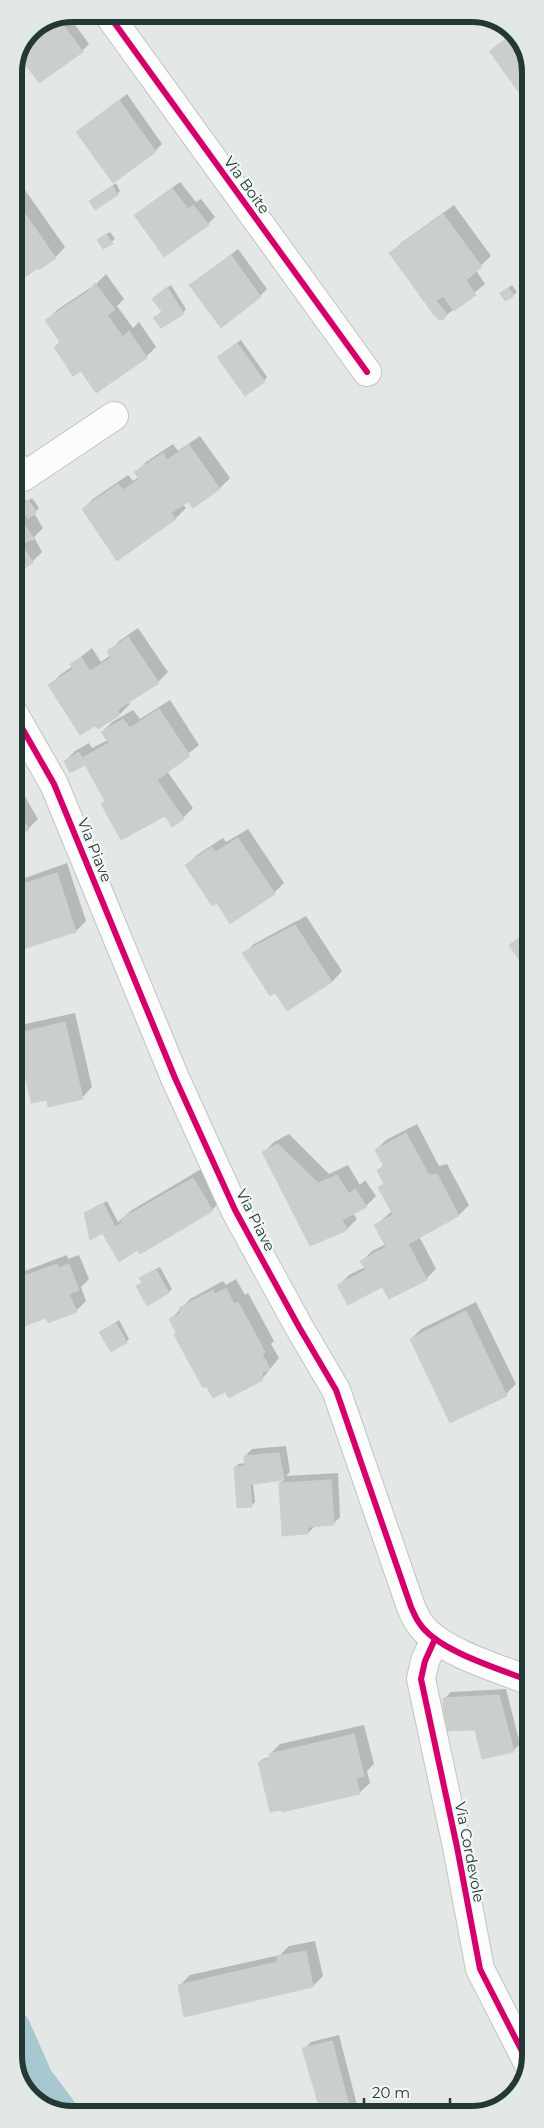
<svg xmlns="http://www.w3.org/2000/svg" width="544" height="2128" font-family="Montserrat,sans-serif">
<rect width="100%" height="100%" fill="#e3e8e6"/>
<g fill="#0003" fill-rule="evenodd">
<path d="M68,15L89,44L82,51L21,55L31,31Z"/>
<path d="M514,32L529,61V104L491,51Z"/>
<path d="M127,94L162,144L155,151L78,132Z"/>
<path d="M14,159L23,172L17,178L18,180L65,247L55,258L38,266L14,283Z"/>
<path d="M180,182L196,202L201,199L215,217L208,224L136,215Z"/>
<path d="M116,183L120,191L117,194L91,201Z"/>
<path d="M454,205L491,256L476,270L485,284L443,318L391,253L401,243Z"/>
<path d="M110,232L115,239L104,248L102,237Z"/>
<path d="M238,249L267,289L260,296L248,305L191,285Z"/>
<path d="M106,274L124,299L117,306L133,328L139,322L156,347L146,357L61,341L47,320L57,310L96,284Z"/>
<path d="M171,285L186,309L183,313L163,312L157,296Z"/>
<path d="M512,285L517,292L513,295L501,293Z"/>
<path d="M241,340L267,377L264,381L222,354Z"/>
<path d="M200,436L230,478L220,488L193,507L188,500L182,504L186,508L176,518L118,559L83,509L93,499L128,475L133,481L139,477L136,472L146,462L173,444L178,451Z"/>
<path d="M17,487L27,502L32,498L39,508L34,513L43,528L34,537L42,552L32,562L14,572V489Z"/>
<path d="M138,628L168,672L158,682L128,702L130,704L120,714L50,685L60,675L73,666L72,664L92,648L101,662L111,655L109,652L119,641Z"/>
<path d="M170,700L199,745L167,771L193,808L183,818L106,800L86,764L65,761L75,751L89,743L92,748L108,740L102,732L112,722L133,710L140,719Z"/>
<path d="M14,778L38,819L28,829L14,837Z"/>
<path d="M248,829L284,883L274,893L218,902L187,865L197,855L223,838L226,842Z"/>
<path d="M67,863L86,921L76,931L23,947L21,940L14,945V882Z"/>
<path d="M306,916L342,971L332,982L275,991L244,954L254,944Z"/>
<path d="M530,930V964L511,945Z"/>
<path d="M75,1013L92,1087L82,1098L22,1060L14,1062V1031L21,1025Z"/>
<path d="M417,1124L439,1166L447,1164L469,1205L459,1215L419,1236L436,1269L426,1279L383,1285H339L349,1275L365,1267L362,1261L372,1251L386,1244L376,1225L392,1211L380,1187L384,1183L378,1170L384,1165L376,1150L386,1140Z"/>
<path d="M289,1134L329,1174L348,1165L360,1185L365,1180L376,1196L366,1206L353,1213L357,1219L347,1229L264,1152L274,1142Z"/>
<path d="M203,1168L222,1200L212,1210L140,1252L139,1249L105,1234L109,1230L85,1214L107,1201L118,1222L132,1210Z"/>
<path d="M67,1255L68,1259L79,1255L89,1279L81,1287L86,1301L76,1311L47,1316L14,1329V1275Z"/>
<path d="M160,1267L172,1289L169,1292L137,1286L142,1282L140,1278L144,1275Z"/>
<path d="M236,1279L245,1295L248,1293L274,1341L271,1344L279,1358L262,1379L178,1333L170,1320L190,1299L223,1281L226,1285ZM258,1368L263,1377H260Z"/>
<path d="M476,1302L516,1384L506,1394L411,1339L421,1329Z"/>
<path d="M119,1320L129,1339L126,1342L101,1332Z"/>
<path d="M286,1446L290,1472L286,1476L338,1473L340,1517L333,1524L315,1526L308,1533L280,1483L285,1479L253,1483L255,1502L252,1505L238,1507L235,1468L238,1464L246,1463L245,1456L252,1449Z"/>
<path d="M506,1689L520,1744L513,1751L476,1729L444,1699L451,1692Z"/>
<path d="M364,1725L374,1764L367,1771L370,1783L359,1793L283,1811L259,1762L263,1759L271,1757L270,1754L280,1744Z"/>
<path d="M315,1941L323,1976L313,1986L185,2015L180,1985L190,1975L280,1955L289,1946Z"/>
<path d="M339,2035L357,2105L350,2112L346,2113H323L304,2049L311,2042Z"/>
</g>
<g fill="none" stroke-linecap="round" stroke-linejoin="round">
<path stroke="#a9c7d1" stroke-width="30" d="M15,2026L38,2078L64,2113"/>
</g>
<g fill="#cacfcd" stroke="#ccd1cf">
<path d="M159,14H173L163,21Z"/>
<path d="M59,19L83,52L39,83L20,57L31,31Z"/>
<path d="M514,33L529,61V106L489,51Z"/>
<path d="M119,100L156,152L113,183L76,132Z"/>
<path d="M112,186L118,195L95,210L89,201Z"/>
<path d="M172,188L188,209L193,205L209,225L164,257L134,215Z"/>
<path d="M14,198L56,258L39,270L38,268L14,285Z"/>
<path d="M443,214L482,267L466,280L476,295L454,311L443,296L436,301L446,313L444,319L440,320L434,315L389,253Z"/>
<path d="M106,234L113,244L103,249L97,240Z"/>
<path d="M231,255L261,297L221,328L189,285Z"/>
<path d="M95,283L115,310L107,315L123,337L129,331L147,358L96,393L81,371L73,376L54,347L60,342L45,320L89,291Z"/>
<path d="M167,287L184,314L161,328L153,318L162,312L152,299Z"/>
<path d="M508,288L514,296L505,301L500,293Z"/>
<path d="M237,343L265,382L245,396L217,357Z"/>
<path d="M189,445L220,489L193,508L188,502L171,513L176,519L117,561L82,509L118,484L123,490L139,479L134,472L163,453L167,460Z"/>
<path d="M28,500L37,512L28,519L20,507Z"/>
<path d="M14,508L34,539L22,544L33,563L14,574Z"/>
<path d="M128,637L159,683L117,710L120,715L98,729L95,726L80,735L48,685L73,669L70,664L81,657L90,671L111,658L107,651Z"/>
<path d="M159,709L190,756L157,780L184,819L172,827L165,816L121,840L101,804L105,801L85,765L70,773L64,761L79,752L82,758L109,743L101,732L123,719L130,728Z"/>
<path d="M14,805L29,830L14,839Z"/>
<path d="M238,838L275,894L230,924L217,903L212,906L185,865L212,847L215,852Z"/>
<path d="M57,873L76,932L23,949L21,942L14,946V887Z"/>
<path d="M295,925L332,982L287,1011L275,993L270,996L242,953Z"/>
<path d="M523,935L524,939L530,935V965L525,968L509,945Z"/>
<path d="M65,1022L83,1099L48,1107L47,1100L31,1103L22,1062L14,1063V1034Z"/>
<path d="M406,1133L429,1175L437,1174L459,1216L408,1244L427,1280L389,1299L382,1287L348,1305L337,1285L366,1270L360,1261L386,1247L374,1225L393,1215L378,1187L384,1184L377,1170L384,1167L375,1150Z"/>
<path d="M278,1144L318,1183L337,1175L349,1194L355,1189L367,1207L342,1220L348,1230L310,1246L262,1152Z"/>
<path d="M193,1178L213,1211L140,1254L138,1250L119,1262L103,1234L122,1223L121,1219Z"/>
<path d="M103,1203L115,1227L90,1240L84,1213Z"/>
<path d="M57,1264L58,1268L69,1264L79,1290L69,1294L77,1312L48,1323L46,1318L14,1330V1280Z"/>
<path d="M156,1270L169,1293L147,1306L136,1286L142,1283L139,1278Z"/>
<path d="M226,1288L234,1304L238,1302L265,1352L262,1354L270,1369L260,1374L263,1380L229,1398L225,1392L213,1398L206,1386L203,1388L174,1335L176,1333L169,1319L181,1313L179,1308L213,1290L215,1294Z"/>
<path d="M466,1311L507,1396L450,1423L410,1339Z"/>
<path d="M116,1323L127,1343L111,1352L99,1332Z"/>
<path d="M279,1453L284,1480L247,1485L244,1456Z"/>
<path d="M245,1466L247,1485L250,1484L252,1507L237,1508L234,1467Z"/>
<path d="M331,1480L334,1525L308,1527V1534L282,1536L279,1483Z"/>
<path d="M499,1695L514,1752L482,1759L475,1730L444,1731L443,1698Z"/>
<path d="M354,1734L364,1776L356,1778L360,1794L282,1812L269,1754Z"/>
<path d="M270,1759L282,1810L270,1812L258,1762Z"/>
<path d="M306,1951L313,1987L184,2017L178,1985L278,1962L277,1956Z"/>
<path d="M332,2041L351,2113H321L302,2048Z"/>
</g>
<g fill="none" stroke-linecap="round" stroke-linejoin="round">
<g stroke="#c0c5c3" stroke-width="30">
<g id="street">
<path d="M108,14L367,372"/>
<path d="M14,464L23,477L114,416"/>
<path d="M14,714L54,784L175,1078L235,1210L299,1327L336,1390L411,1607C414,1613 416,1619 420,1624C438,1651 500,1669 530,1681"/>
<path d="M435,1639L425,1661L421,1679L457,1847L480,1969L528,2063"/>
</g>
</g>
<use href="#street" stroke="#fbfcfb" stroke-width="28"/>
<g stroke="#f1f7f5" stroke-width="9">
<g id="cycleway">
<path d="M108,14L367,372"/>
<path d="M14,714L54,784L175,1078L235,1210L299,1327L336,1390L411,1607C414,1613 416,1619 420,1624C438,1651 500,1669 530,1681"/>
<path d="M435,1639L425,1661L421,1679L457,1847L480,1969L528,2063"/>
</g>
</g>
<use href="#cycleway" stroke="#d6006c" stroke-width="6"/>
</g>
<g text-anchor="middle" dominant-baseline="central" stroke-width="4.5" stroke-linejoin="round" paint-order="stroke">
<g font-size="15" fill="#243835" stroke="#f1f7f5">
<text transform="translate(247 185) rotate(54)">Via Boite</text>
<text transform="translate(95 850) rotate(68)">Via Piave</text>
<text transform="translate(256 1220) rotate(63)">Via Piave</text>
<text transform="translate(470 1852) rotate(79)">Via Cordevole</text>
</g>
</g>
<path d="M0 0H544V2128H0ZM72 22H472A50 50 0 0 1 522 72V2056A50 50 0 0 1 472 2106H72A50 50 0 0 1 22 2056V72A50 50 0 0 1 72 22Z" fill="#e1e8e6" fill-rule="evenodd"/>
<path fill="none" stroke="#243835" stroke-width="6" d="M72 22H472A50 50 0 0 1 522 72V2056A50 50 0 0 1 472 2106H72A50 50 0 0 1 22 2056V72A50 50 0 0 1 72 22Z"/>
<path d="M364 2098v8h86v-8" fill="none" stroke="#243835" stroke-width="2.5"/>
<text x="372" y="2098" font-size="15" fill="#243835" stroke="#f1f7f5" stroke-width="4" paint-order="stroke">20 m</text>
</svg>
